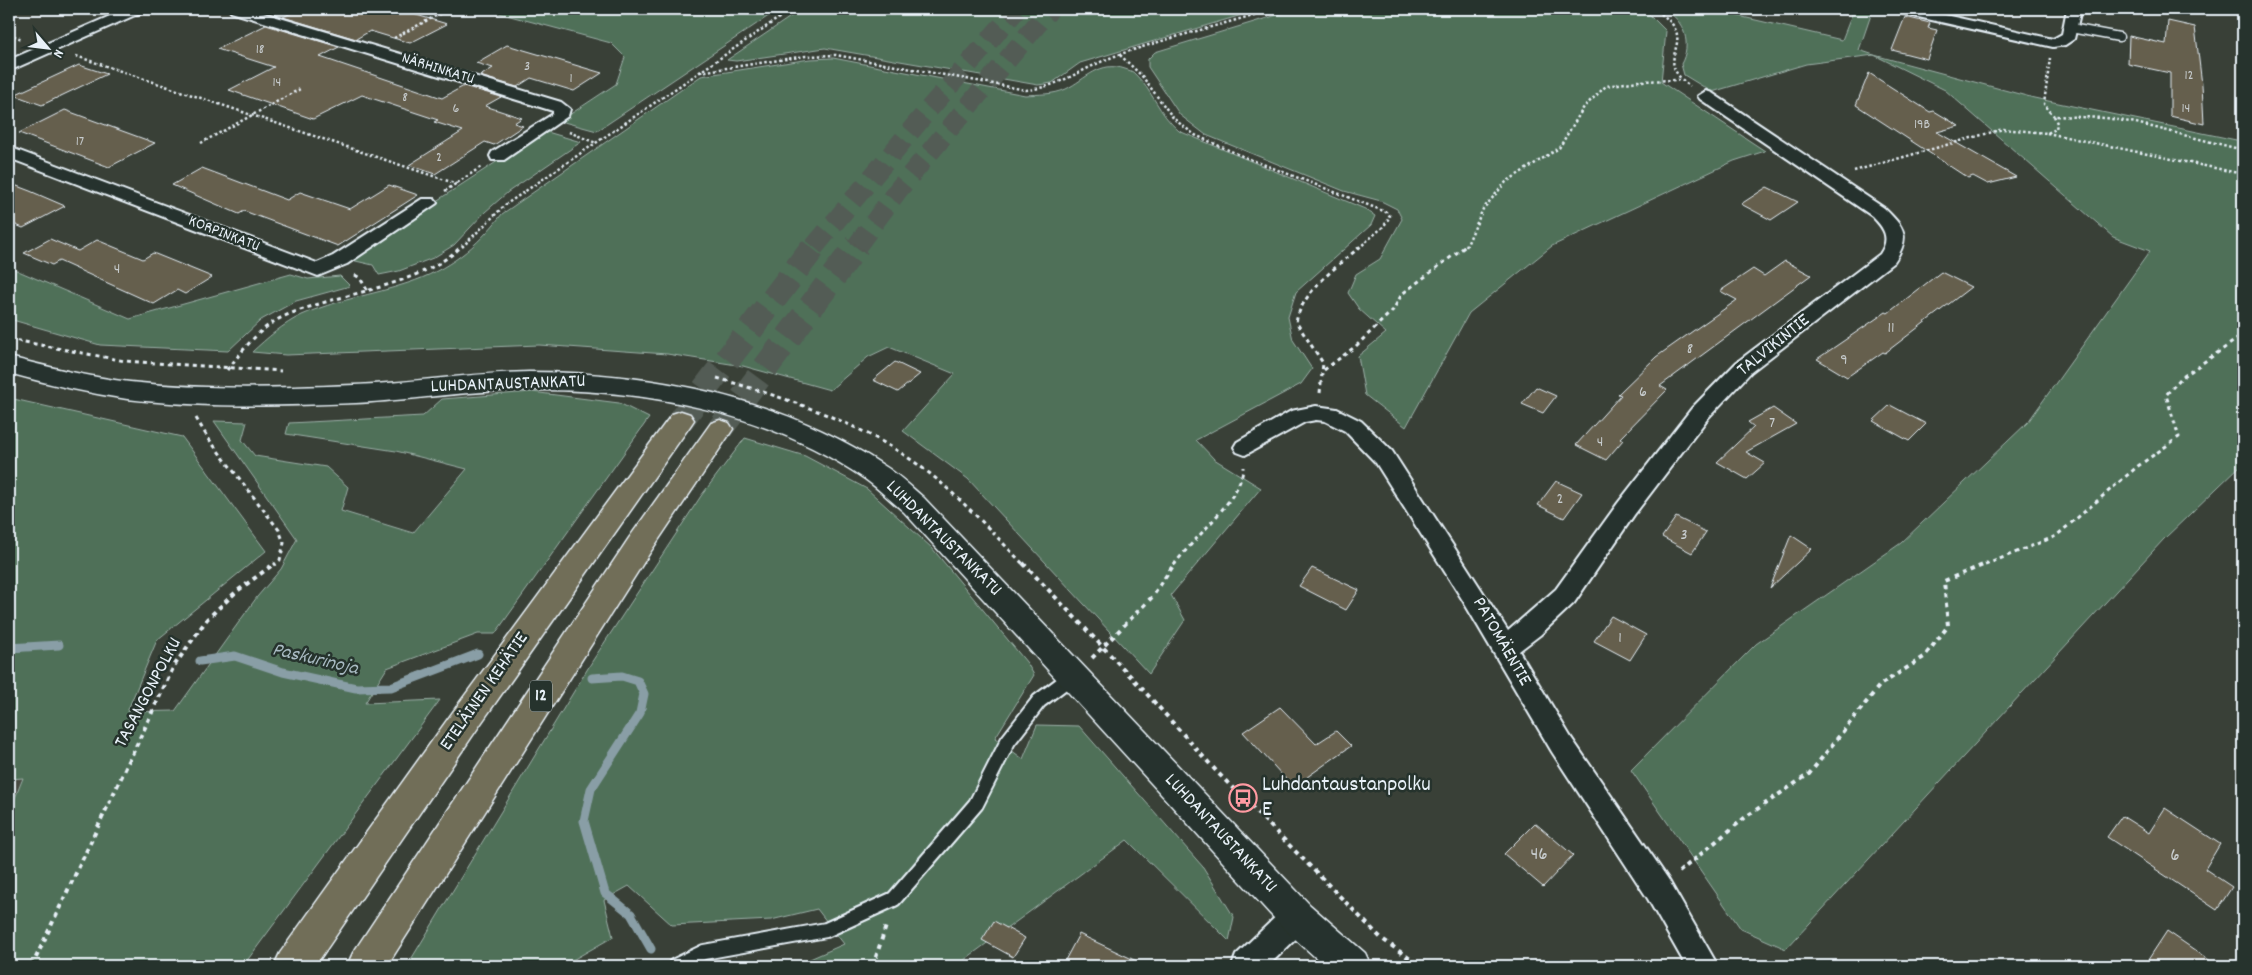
<svg xmlns="http://www.w3.org/2000/svg" width="2252" height="975" font-family="Dekko,sans-serif">
<rect width="100%" height="100%" fill="#394037"/>
<filter id="ink" filterUnits="userSpaceOnUse"><feTurbulence type="fractalNoise" baseFrequency=".02" numOctaves="2"/><feDisplacementMap in="SourceGraphic" scale="10" xChannelSelector="R" yChannelSelector="G"/><feConvolveMatrix kernelMatrix="1 2 1 2 8 2 1 2 1" color-interpolation-filters="sRGB"/></filter>
<g filter="url(#ink)">
<g fill="#494c42">
<path d="M2237,9H2243V109L2241,108Z"/>
<path d="M23,777L9,813V779Z"/>
</g>
<g fill="#4f6f59" stroke="#9cb0a8">
<path d="M484,9H718L725,11L779,9L597,131L560,121L616,84L625,57L611,43Z"/>
<path d="M802,9H1262L1080,63L1052,83L1038,85L825,48L736,61L727,60Z"/>
<path d="M1297,9H1637L1646,11L1666,31L1661,82L1765,151L1734,161L1552,246L1469,313L1406,427L1365,395L1358,356L1386,333L1359,309L1348,293L1356,274L1380,259L1402,219L1397,209L1381,201L1344,191L1206,135L1180,115L1148,67V59L1155,52Z"/>
<path d="M1664,9H1708L1842,40L1854,9H1873L1859,50L1874,55L2034,98L2241,141L2239,109H2243V463L2164,539L1786,949L1741,929L1631,770L1756,644L1901,543L2028,422L2150,251L2113,237L1945,90L1874,55L1806,64L1712,92L1684,75L1681,64C1692,44 1685,21 1664,9Z"/>
<path d="M833,58L1025,95C1039,94 1053,95 1066,89C1086,79 1100,60 1125,69C1128,70 1133,71 1135,74C1153,91 1158,113 1179,131L1365,209L1375,216L1371,225L1296,292L1288,317L1293,340L1312,369L1301,384L1196,440L1214,459L1261,488L1171,595L1185,620L1149,674L968,479L903,431L955,374L889,347L868,357L830,390L743,366L667,354L539,345L286,355L252,352C267,338 283,324 302,315C335,300 373,295 408,283C448,270 477,247 502,214L701,76L810,59Z"/>
<path d="M544,131L581,142L508,192L485,212L454,245L433,258L399,271L379,275L373,265L347,259Z"/>
<path d="M9,267L130,319L291,274L308,279L340,276L350,286L296,301L261,320L228,351L100,345L9,319Z"/>
<path d="M532,392L619,403L649,418L495,634H478L387,668L365,703L440,700L243,966H9V813L23,778L9,779V398L182,437L266,551L157,640L127,712L175,711L257,597L281,569L297,539L214,421L247,422L242,440L255,456L326,467L348,487L341,511L413,533L467,469L396,451L286,434L289,423L423,416L442,399Z"/>
<path d="M745,438L805,456L867,489L932,548L1027,663L1034,675L995,738L1023,759L1037,725L1079,726L1203,867L1234,917L1229,941L1127,840L956,966H794L844,944L817,909L771,920L672,925L629,886L604,900L613,937L562,966H407L593,660L701,496Z"/>
</g>
<g fill="none" stroke-linecap="round" stroke-linejoin="round">
<g stroke="#899ea6" stroke-width="9">
<path d="M9,648L59,645"/>
<path d="M200,661L235,656L283,672L356,688L391,687L478,654"/>
<path d="M592,678L622,676L638,681L644,694L640,713L591,789L584,821L605,893L631,914L651,949"/>
</g>
</g>
<g fill="#655e4e" stroke="#e8f1f8">
<path d="M299,9H396L447,24L410,43L370,31L356,39L283,17Z"/>
<path d="M1905,17L1930,23L1928,28L1937,30L1927,59L1892,50Z"/>
<path d="M2168,21L2195,27L2202,85L2204,124L2170,116V73L2128,64L2129,36L2166,44Z"/>
<path d="M266,25L339,47L320,57L442,98L464,86L501,97L485,106L522,118L514,123L523,126L494,145L485,142L435,174L409,165L463,131L434,122L438,120L362,95L313,119L229,90L274,67L217,49Z"/>
<path d="M507,45L602,73L574,91L531,78L517,87L480,76L493,68L476,63Z"/>
<path d="M79,65L107,74L42,105L14,95Z"/>
<path d="M1869,73L1930,112L1934,111L1959,126L1937,132L2016,177L1988,184L1973,176L1968,178L1856,105Z"/>
<path d="M65,110L114,128L155,143L109,167L19,133Z"/>
<path d="M202,168L287,200L300,192L350,209L389,185L418,195L338,246L244,211L239,214L172,185Z"/>
<path d="M9,183L30,191L65,206L23,228L9,222Z"/>
<path d="M1767,187L1798,202L1771,220L1741,204Z"/>
<path d="M50,239L78,251L97,240L143,259L153,253L212,277L185,294L177,290L154,304L59,261L52,265L24,253Z"/>
<path d="M1785,261L1811,275L1660,386L1667,390L1620,438L1623,440L1606,460L1576,445L1621,395L1618,394L1656,357L1737,300L1720,291L1753,269L1764,276Z"/>
<path d="M1941,272L1971,287L1885,353L1883,352L1847,377L1817,359L1886,312L1888,313Z"/>
<path d="M895,362L920,374L898,392L873,380Z"/>
<path d="M1536,387L1556,396L1543,413L1522,404Z"/>
<path d="M1890,405L1926,424L1909,441L1873,421Z"/>
<path d="M1773,408L1796,424L1746,452L1765,463L1747,479L1717,462L1754,427L1748,422Z"/>
<path d="M1556,481L1582,493L1564,518L1538,505Z"/>
<path d="M1676,517L1706,532L1692,553L1662,537Z"/>
<path d="M1791,535L1812,549L1770,588Z"/>
<path d="M1312,568L1359,590L1346,610L1299,586Z"/>
<path d="M1611,616L1646,635L1630,660L1594,641Z"/>
<path d="M1280,707L1316,744L1336,731L1351,746L1293,787L1243,732Z"/>
<path d="M2165,808L2220,844L2205,869L2232,887L2217,910L2107,837L2122,816L2149,833Z"/>
<path d="M1535,823L1573,855L1543,887L1504,854Z"/>
<path d="M994,921L1025,938L1013,957L982,940Z"/>
<path d="M2167,931L2218,966H2144Z"/>
<path d="M1079,934L1147,966H1062Z"/>
</g>
<g fill="none" stroke-linecap="round" stroke-linejoin="round">
<g stroke="#535b54" stroke-width="20" stroke-dasharray="20 10" stroke-linecap="butt">
<path d="M814,247L929,109L1017,9"/>
<path d="M856,247L898,190L1050,9"/>
</g>
<g stroke="#535b54" stroke-width="26" stroke-dasharray="26 12" stroke-linecap="butt">
<path d="M681,420L815,245"/>
<path d="M720,429L857,245"/>
</g>
<g stroke="#e8f1f8" stroke-width="11">
<path id="lane-far1" d="M2071,28L2119,37"/>
</g>
<g stroke="#e8f1f8" stroke-width="18">
<path id="lane" d="M675,966L704,952L826,930L894,899L976,804L1008,741L1039,701L1071,677"/>
</g>
<g stroke="#e8f1f8" stroke-width="4">
<g id="street">
<path d="M126,9H144L142,12L9,71V60Z"/>
<path d="M229,9H250L561,102L570,109L568,116L504,160H492L490,156L492,152L553,114V111L231,12Z"/>
<path d="M1893,9H1918L2053,39L2062,34L2067,9H2081L2074,39L2065,45L2053,47L1900,13Z"/>
<path d="M1706,91L1712,93L1884,208C1905,228 1911,237 1894,262L1751,372L1708,418L1634,515L1574,603L1540,635L1519,651L1570,736L1668,879L1718,966H1686L1648,899L1552,752L1462,599L1376,463L1345,431L1325,421L1316,420L1305,422L1245,455L1237,452L1234,447L1237,442L1291,411L1316,406L1337,409L1361,421L1392,451L1508,631L1556,589L1618,503L1692,408L1737,362L1880,254C1891,238 1884,228 1872,216L1700,99L1698,96Z"/>
<path d="M9,147L317,263L333,256L422,199H434L437,203L347,264L318,276L9,158Z"/>
<path d="M1297,903L1308,907L1312,917L1308,927L1268,966H1232L1236,955L1286,907Z"/>
</g>
</g>
<g stroke="#e8f1f8" stroke-width="3">
<path id="secondary" d="M9,357C49,367 89,377 130,382C204,390 279,388 354,385C412,383 470,373 529,372C651,372 780,397 883,465C898,474 911,487 924,498L1310,905L1365,953L1371,966H1325L1284,929L904,512C891,501 879,489 865,479C767,412 645,388 528,390C470,390 413,400 356,403C280,406 202,408 127,399C87,393 48,384 9,373Z"/>
</g>
<g stroke="#e8f1f8" stroke-width="3">
<g id="highway">
<path d="M681,411L690,414L694,420L690,426L482,722L315,966H274L280,953L460,702L672,414Z"/>
<path d="M720,420L729,423L733,429L729,435L649,554L387,966H347L353,953L629,538L711,423Z"/>
</g>
</g>
<g stroke="#e8f1f8" stroke-width="2.5" stroke-dasharray="2.5 2.5" stroke-linecap="butt">
<path d="M1660,9V13C1702,43 1649,57 1690,86"/>
<path d="M155,14L166,9"/>
<path d="M9,34L22,39"/>
<path d="M394,38L449,9"/>
<path d="M1120,55L1142,76L1174,119L1195,135L1242,156L1386,212L1390,216L1384,226L1360,247"/>
<path d="M76,56L457,184"/>
<path d="M2050,58L2044,104L2054,116"/>
<path d="M700,72L806,56L836,55L1026,90C1058,88 1085,67 1115,56C1167,38 1221,25 1274,9"/>
<path d="M569,132L596,143"/>
<path d="M2047,133L2243,174"/>
<path d="M201,143L300,89"/>
<path d="M1854,171L2003,129L2047,133L2056,129L2057,123L2054,116L2106,118L2136,123L2243,150"/>
<path d="M445,191L481,167"/>
<path d="M462,247L505,205L792,9"/>
<path d="M1466,247L1483,209L1506,182L1559,148L1584,107L1606,86L1638,81L1679,80"/>
</g>
<g stroke="#e8f1f8" stroke-width="3" stroke-dasharray="4 4" stroke-linecap="butt">
<path d="M355,275L360,278L367,290"/>
<path d="M9,339L125,361L281,371"/>
<path d="M227,370C240,354 252,337 269,325C284,314 304,309 322,303C369,289 427,280 463,245"/>
<path d="M1324,370L1356,346L1393,310L1402,294L1467,245"/>
<path d="M717,378C796,401 876,427 940,482C969,507 997,537 1024,565"/>
<path d="M1320,393L1323,363L1296,322C1303,290 1338,266 1362,245"/>
<path d="M196,418L208,438L279,530L284,543L280,560L274,565"/>
<path d="M1174,565C1192,539 1243,498 1243,467"/>
<path d="M1985,565L2056,536L2138,466L2179,437L2166,395L2181,378L2243,335"/>
</g>
<g stroke="#e8f1f8" stroke-width="4" stroke-dasharray="4.5 4.5" stroke-linecap="butt">
<path d="M1023,563L1137,683L1218,773L1381,938L1420,966"/>
<path d="M1092,658L1152,597L1175,563"/>
<path d="M1679,872L1747,816L1809,774L1880,685L1924,657L1948,626L1944,581L1988,563"/>
<path d="M1288,963L1297,966"/>
<path d="M32,966L174,666L207,619L236,592L275,563"/>
<path d="M873,966L886,926"/>
</g>
<use href="#lane-far1" stroke="#26332d" stroke-width="8"/>
<use href="#lane" stroke="#26332d" stroke-width="14"/>
<use href="#street" fill="#26332d" fill-rule="evenodd"/>
<use href="#secondary" fill="#26332d" fill-rule="evenodd"/>
<use href="#highway" fill="#716e59" fill-rule="evenodd"/>
</g>
</g>
<defs>
<g id="bus-ring" transform="scale(1.4375)"><circle r="9.5" fill="#26332d" stroke="#ff9aa2" stroke-width="1.5"/><path d="M-5-6H5V4H4V6H2V4H-2V6H-4V4H-5ZM-3.5-4V0h7V-4ZM-3.5 1.2v1.5H-2V1.2ZM2 1.2v1.5H3.5V1.2Z" fill="#ff9aa2"/></g>
</defs>
<g fill-rule="evenodd">
<use href="#bus-ring" x="1243" y="798"/>
</g>
<g text-anchor="middle" dominant-baseline="central" stroke-width="5" stroke-linejoin="round" paint-order="stroke">
<g font-size="14" fill="#c7ccce">
<text x="260" y="50">18</text>
<text x="527" y="67">3</text>
<text x="2189" y="76">12</text>
<text x="571" y="79">1</text>
<text x="277" y="83">14</text>
<text x="405" y="98">8</text>
<text x="456" y="109">6</text>
<text x="2186" y="109">14</text>
<text x="1922" y="125">19B</text>
<text x="80" y="142">17</text>
<text x="439" y="158">2</text>
</g>
<g font-size="16" fill="#e8f1f8" stroke="#26332d">
<text transform="translate(438 69) rotate(17)">NÄRHINKATU</text>
<text transform="translate(224 234) rotate(21)">KORPINKATU</text>
</g>
<g font-size="16" fill="#c7ccce">
<text x="117" y="269">4</text>
<text x="1891" y="328">11</text>
<text x="1690" y="349">8</text>
<text x="1844" y="360">9</text>
<text x="1643" y="392">6</text>
<text x="1772" y="423">7</text>
<text x="1600" y="442">4</text>
<text x="1560" y="499">2</text>
<text x="1684" y="535">3</text>
<text x="1620" y="638">1</text>
</g>
<rect fill="#26332d" stroke="#aeb8bb" stroke-width="1" x="530" y="680.5" width="22" height="31" rx="4"/>
<g font-size="18" font-weight="bold" fill="#e8f1f8">
<text x="541" y="696">12</text>
</g>
<g font-size="19" fill="#e8f1f8" stroke="#26332d">
<text transform="translate(1774 346) rotate(-39)">TALVIKINTIE</text>
<text transform="translate(508 385) rotate(-2)">LUHDANTAUSTANKATU</text>
<text transform="translate(943 539) rotate(45)">LUHDANTAUSTANKATU</text>
<text transform="translate(1501 642) rotate(60)">PATOMÄENTIE</text>
<text transform="translate(485 692) rotate(-55)">ETELÄINEN KEHÄTIE</text>
<text transform="translate(149 693) rotate(-62)">TASANGONPOLKU</text>
<text transform="translate(1220 834) rotate(47)">LUHDANTAUSTANKATU</text>
</g>
<g font-size="19" fill="#c7ccce">
<text x="1539" y="855">46</text>
<text x="2175" y="856">6</text>
</g>
<g font-size="20" font-style="italic" fill="#a8bac2" stroke="#26332d">
<text transform="translate(315 660) rotate(13)">Paskurinoja</text>
</g>
<g font-size="22" fill="#e8f1f8" stroke="#26332d" text-anchor="start">
<text x="1262" y="785">Luhdantaustanpolku<tspan x="1262" dy="25">E</tspan></text>
</g>
</g>
<rect width="2252" height="975" fill="none" stroke="#26332d" stroke-width="30"/>
<rect x="15" y="15" width="2222" height="945" fill="none" stroke="#e8f1f8" stroke-width="2" filter="url(#ink)"/>
<g transform="translate(48 48) rotate(118)" stroke="#26332d" stroke-width="4" paint-order="stroke">
<path d="M0-4L9 19L0 12L-9 19Z" fill="#e8f1f8"/>
<text y="-8" font-size="14" font-weight="bold" text-anchor="middle" fill="#e8f1f8">N</text>
</g>
</svg>
